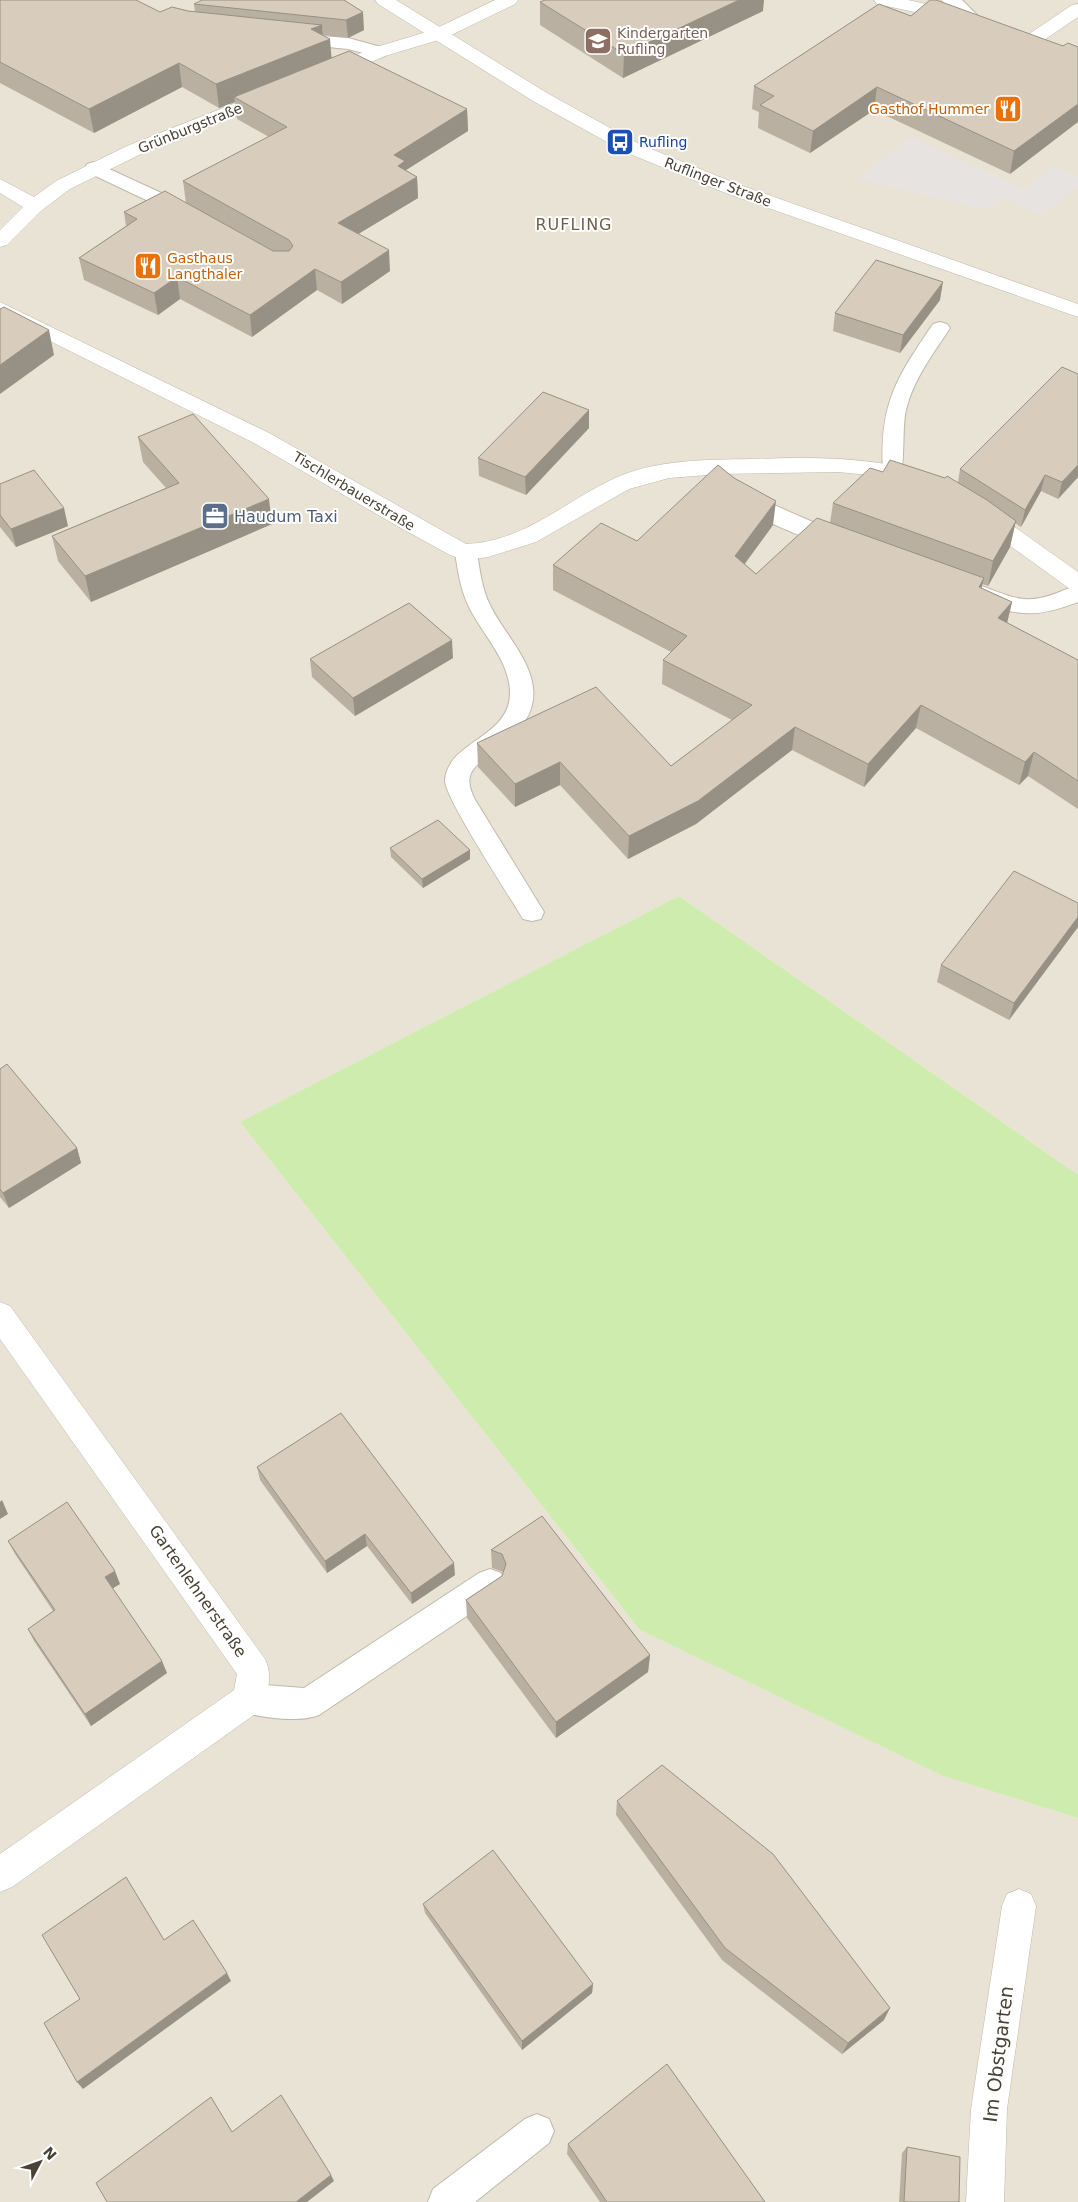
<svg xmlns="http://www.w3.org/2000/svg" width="1078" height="2202" font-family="'DejaVu Sans',sans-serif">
<rect width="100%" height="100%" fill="#f5f1e7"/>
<path fill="#e9e3d5" d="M0,0H1078V1175L679,896L240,1122L640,1630L943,1776L1078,1818V2202H0Z"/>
<path fill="#ceecad" d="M679,896L1078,1175V1818L943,1776L640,1630L240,1122Z"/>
<path fill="#e6e3e0" d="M911,137L1025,190L1052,166L1078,177V187L1041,215L1002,199L988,210L857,179Z"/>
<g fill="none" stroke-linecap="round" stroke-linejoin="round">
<g stroke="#c1b9a9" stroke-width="2">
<g id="service">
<path d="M941,0H962L982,20L979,24H967Z"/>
<path d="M294,34L348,38L385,48L388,52L385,56L379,57L348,49L288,43L285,39L288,35Z"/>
<path d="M94,162L194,208L196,212L194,216H180L87,172L85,168L87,164Z"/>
<path d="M940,322L947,324L950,328C933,354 913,380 906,410C902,425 905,467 900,475L893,477L886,475L883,470C879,404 897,377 933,324Z"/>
<path d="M742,491L847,537L850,542L847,547L839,549C819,544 741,514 731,498L734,493Z"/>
<path d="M466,546L474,548L477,553C480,571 482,589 490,605C504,635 541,668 532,705C523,742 476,755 470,776C468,784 471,790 474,798L544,912L541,919L532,921L523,919C511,898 444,797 445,780C448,741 510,738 510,693C510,660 481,633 468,605C460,588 458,570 455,553L458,548Z"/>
<path d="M978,585C998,591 1018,603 1040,598C1053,596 1065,589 1078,585V602C1032,620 1015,615 970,598L967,593L970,588Z"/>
<path d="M490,1569L501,1573L505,1583L501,1593L319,1715C300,1723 257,1718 238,1710L233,1699L238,1688L249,1684L304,1688L479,1573Z"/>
<path d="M537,2114L549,2119L554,2131L549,2143L475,2202H428L433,2189L525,2119Z"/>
</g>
</g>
<g stroke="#c1b9a9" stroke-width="1">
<g id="minor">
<path d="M495,0H518L515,4L445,38L385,56L336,77H322L320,73L322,69L373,48L433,30Z"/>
<path d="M874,0H908L963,12L966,16L963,20L957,21L877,4Z"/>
<path d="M1078,4V17L1038,44H1026L1023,40L1026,36L1072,5Z"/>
<path d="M271,89L278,91L280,95L278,99L141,154L70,189L42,210L7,245L0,247V230L23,207L0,193V179L34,197L56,181L127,146Z"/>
<path d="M0,302L269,433L466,544C523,542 564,502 613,479C656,459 706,460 751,459C812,457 869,456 928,474L931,479L928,484L920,486L880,476L838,472L720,474L669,478L629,489L536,542L488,557L465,560L450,555L399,527L254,443L0,316Z"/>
<path d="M981,507L989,509L1078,572V591L1070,589L973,519L970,514L973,509Z"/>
<path d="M0,1302L10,1306L265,1659C273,1675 268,1694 261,1710L12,1887L0,1892V1854L234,1690L237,1674L0,1339Z"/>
<path d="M1019,1889L1031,1894L1036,1906L1007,2109L1004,2202H966L971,2109L1002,1906L1007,1894Z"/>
</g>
</g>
<g stroke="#c1b9a9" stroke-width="1">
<path id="tertiary" d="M375,0H396L547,93L639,144L737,184L1078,304V317L723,192L625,152L533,101L378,4Z"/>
</g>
<use href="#service" fill="#fff" fill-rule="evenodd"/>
<use href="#minor" fill="#fff" fill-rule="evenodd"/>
<use href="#tertiary" fill="#fff" fill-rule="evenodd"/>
</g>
<g fill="#bab0a2">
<path d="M0,0L160,12L188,11L195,12L194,4L344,0L364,30L348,38L323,35L332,58L467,109L468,131L406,170L417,177L418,198L358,234L390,271L342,304L317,290L252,337L180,299L158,315L84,280L79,258L126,226L124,212L273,251L186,203L183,181L269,137L237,119L235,102L219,108L182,87L94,133L0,83Z"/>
<path d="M540,2L763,11L623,78L540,25Z"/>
<path d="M911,16L1063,46L1010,174L874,110L810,153L758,128L759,112L752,109L754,86Z"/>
<path d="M940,300L900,353L833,331L835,313Z"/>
<path d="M1078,374V477L1058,499L1041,491L1021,527L1015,523L1010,547L988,586L982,584L981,588L1012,602L1007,623L1078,660V809L1028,776L1019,785L916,728L864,787L792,750L696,824L628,859L560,785L515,807L478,767L477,743L671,766L732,720L662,684L663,660L671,652L553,590V565L637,541L773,525L744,564L756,574L830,523L833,503L883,472L958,482L960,469Z"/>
<path d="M589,428L526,495L479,476L478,458Z"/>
<path d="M138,437L272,524L91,602L58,561L52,536L166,488L143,462Z"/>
<path d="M0,484L68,526L16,547L0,527Z"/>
<path d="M453,658L355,716L312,677L310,659Z"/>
<path d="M390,848L470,850V859L423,888L391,857Z"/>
<path d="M1078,903V927L1009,1020L937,982L941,965Z"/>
<path d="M0,1069L77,1148L81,1163L9,1208L0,1197Z"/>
<path d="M257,1467L455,1575L412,1604L367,1546L327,1573L260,1480Z"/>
<path d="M542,1516L650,1655L648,1672L556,1738L467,1618L466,1600L502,1576L503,1572L492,1568L491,1550Z"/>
<path d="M8,1541L120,1584L112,1588L167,1673L91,1726L34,1641L28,1629L53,1611L15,1554Z"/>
<path d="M617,1801L884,2020L842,2054L722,1960L616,1815Z"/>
<path d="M423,1904L593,1984L592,1993L522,2050L425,1913Z"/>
<path d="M568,2144L765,2202H600L567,2154Z"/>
<path d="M907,2147L959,2202H899L902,2153Z"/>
</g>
<g fill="#979084">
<path d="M739,0H764L763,11L623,78L624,54Z"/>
<path d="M363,12L364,30L348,38L346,20Z"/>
<path d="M322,25L323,42L330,39L332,63L234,97L235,102L219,108L216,84L311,29Z"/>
<path d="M179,63L182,87L94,133L89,109Z"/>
<path d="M877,87L874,110L810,153L813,131Z"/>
<path d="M1078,104V122L1010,174L1014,151Z"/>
<path d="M467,109L468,131L406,170V182L417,177L418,198L340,245L338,223L394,155Z"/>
<path d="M389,250L390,271L342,304L341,282Z"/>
<path d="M315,269L317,290L252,337L250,315Z"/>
<path d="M177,277L180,299L158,315L154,293Z"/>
<path d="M943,282L940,300L900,353L903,335Z"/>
<path d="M49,330L54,355L0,394V365Z"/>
<path d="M589,410V428L526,495L525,477Z"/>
<path d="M1078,465V477L1058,499L1062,482Z"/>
<path d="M1045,475L1041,491L1021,527L1025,510Z"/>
<path d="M269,499L272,524L91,602L85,576Z"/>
<path d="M776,501L773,525L733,580L735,556Z"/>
<path d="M64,508L68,526L16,547L11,529Z"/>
<path d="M1016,521L1010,547L988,586L993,561Z"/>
<path d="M984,578L978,603L979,587Z"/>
<path d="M1012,602L1006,627L998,618Z"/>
<path d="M452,640L453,658L355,716L353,698Z"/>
<path d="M921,705L916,728L864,787L868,764Z"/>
<path d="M795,727L792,750L696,824L628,859L629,836Z"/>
<path d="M1034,752L1028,776L1019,785L1025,762Z"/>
<path d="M560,762V785L515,807V784Z"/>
<path d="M470,850V859L423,888L422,879Z"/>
<path d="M1078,917V927L1009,1020L1014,1003Z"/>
<path d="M77,1148L81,1163L9,1208L3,1193Z"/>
<path d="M2,1500L8,1514L0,1519V1502Z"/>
<path d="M365,1534L367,1546L327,1573L325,1561Z"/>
<path d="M454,1563L455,1575L412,1604L411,1593Z"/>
<path d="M115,1571L120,1584L110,1590L105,1577Z"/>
<path d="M650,1655L648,1672L556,1738V1722Z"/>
<path d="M162,1661L167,1673L91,1726L85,1714Z"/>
<path d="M227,1973L231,1981L83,2089L77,2082Z"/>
<path d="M593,1984L592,1993L522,2050V2041Z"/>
<path d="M890,2008L884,2020L842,2054L848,2043Z"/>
<path d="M331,2175L334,2181L307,2202H296Z"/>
</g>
<g fill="#d8cdbc" stroke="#979084">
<path d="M0,0H136L160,12L172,7L188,11L322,25L311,29L330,39L216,84L179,63L89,109L0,62Z"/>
<path d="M202,0H344L363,12L346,20L194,4Z"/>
<path d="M545,0H739L624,54L540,2Z"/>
<path d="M930,0H936L1063,46L1068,43L1078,47V104L1014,151L877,87L813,131L760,105L774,96L754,86L879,4L911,16Z"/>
<path d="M349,51L467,109L394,155L405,161L398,166L417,177L338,223L389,250L341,282L315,269L250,315L177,277L154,293L79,258L137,219L124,212L165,191L273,251H289L293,246L289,240L183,181L287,127L234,97Z"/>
<path d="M876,260L943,282L903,335L835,313Z"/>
<path d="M4,307L49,330L0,365V309Z"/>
<path d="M1062,367L1078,374V465L1062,482L1045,475L1025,510L960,469Z"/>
<path d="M543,392L589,410L525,477L478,458Z"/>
<path d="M193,414L269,499L85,576L52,536L179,483L138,437Z"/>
<path d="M890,460L945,478L947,476L987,500L1016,521L993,561L833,503L870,468L883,472Z"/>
<path d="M718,465L734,478L776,501L735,556L756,574L817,518L984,578L979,587L1012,602L998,618L1078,660V781L1034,752L1025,762L921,705L868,764L795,727L698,801L629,836L560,762L515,784L477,743L596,687L671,766L752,705L663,660L687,636L553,565L601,523L637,541Z"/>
<path d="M34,470L64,508L11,529L0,515V484Z"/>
<path d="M409,603L452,640L353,698L310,659Z"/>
<path d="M438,820L470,850L422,879L390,848Z"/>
<path d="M1014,871L1078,903V917L1014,1003L941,965Z"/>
<path d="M7,1064L77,1148L3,1193L0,1189V1069Z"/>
<path d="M341,1413L454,1563L411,1593L365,1534L325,1561L257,1467Z"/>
<path d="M67,1502L115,1571L105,1577L162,1661L85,1714L28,1629L55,1610L8,1541Z"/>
<path d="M542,1516L650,1655L556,1722L466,1600L502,1576L506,1564L502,1554L491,1550Z"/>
<path d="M662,1765L773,1854L890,2008L848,2043L725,1948L617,1801Z"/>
<path d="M493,1850L593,1984L522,2041L423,1904Z"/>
<path d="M126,1877L164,1940L193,1920L227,1973L77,2082L44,2023L80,1999L42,1935Z"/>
<path d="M667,2064L765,2202H607L568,2144Z"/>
<path d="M281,2095L331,2175L296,2202H107L96,2183L211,2097L232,2132Z"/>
<path d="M907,2147L960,2157L959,2202H904Z"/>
</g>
<defs>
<g id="school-square" transform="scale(1.4375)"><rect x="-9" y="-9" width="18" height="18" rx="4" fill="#8d6e63" stroke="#fff"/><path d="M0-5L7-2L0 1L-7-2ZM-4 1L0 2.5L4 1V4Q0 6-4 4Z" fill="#fff"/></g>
<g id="restaurant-square" transform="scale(1.4375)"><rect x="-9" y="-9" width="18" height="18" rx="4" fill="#e8710a" stroke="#fff"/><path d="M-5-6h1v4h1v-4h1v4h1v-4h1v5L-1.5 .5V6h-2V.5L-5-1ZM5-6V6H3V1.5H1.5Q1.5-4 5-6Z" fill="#fff"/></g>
<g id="bus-square" transform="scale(1.4375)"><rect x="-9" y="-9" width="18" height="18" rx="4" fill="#1a4fb4" stroke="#fff"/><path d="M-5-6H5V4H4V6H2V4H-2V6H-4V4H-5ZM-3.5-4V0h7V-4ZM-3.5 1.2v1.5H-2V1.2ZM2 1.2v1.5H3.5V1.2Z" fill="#fff"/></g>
<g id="office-square" transform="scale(1.4375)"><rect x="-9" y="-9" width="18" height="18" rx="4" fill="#5c6f8a" stroke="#fff"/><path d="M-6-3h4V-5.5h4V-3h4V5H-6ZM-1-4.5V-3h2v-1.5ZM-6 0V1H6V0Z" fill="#fff"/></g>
</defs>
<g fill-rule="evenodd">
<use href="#school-square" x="598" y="41"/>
<use href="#restaurant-square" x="1008" y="109"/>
<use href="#bus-square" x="620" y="142"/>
<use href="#restaurant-square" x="148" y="266"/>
<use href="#office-square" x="215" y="516"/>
</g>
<g text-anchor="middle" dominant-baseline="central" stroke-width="4" stroke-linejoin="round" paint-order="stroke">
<g font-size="14" fill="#785e54" stroke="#fff" text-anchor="start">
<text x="617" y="33">Kindergarten<tspan x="617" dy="16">Rufling</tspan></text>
</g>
<g font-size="14" fill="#c56008" stroke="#fff" text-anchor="end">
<text x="989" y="109">Gasthof Hummer</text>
<text x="167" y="258" text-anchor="start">Gasthaus<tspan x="167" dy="16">Langthaler</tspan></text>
</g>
<g font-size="14" fill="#494235" stroke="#fff">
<text transform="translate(190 128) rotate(-22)">Grünburgstraße</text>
<text transform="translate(718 182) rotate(21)">Ruflinger Straße</text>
<text transform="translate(354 491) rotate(31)">Tischlerbauerstraße</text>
</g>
<g font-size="14" fill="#164399" stroke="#fff" text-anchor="start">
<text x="639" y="142">Rufling</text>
</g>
<g font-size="16" letter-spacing="1" fill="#6d604c" stroke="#fff">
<text x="574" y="224">RUFLING</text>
</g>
<g font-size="16" fill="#4e5e75" stroke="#fff" text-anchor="start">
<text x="234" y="516">Haudum Taxi</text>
</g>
<g font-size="16" fill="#494235" stroke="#fff">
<text transform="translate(198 1591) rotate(55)">Gartenlehnerstraße</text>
</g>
<g font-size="19" fill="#494235" stroke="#fff">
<text transform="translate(998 2054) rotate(-83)">Im Obstgarten</text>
</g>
</g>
<g transform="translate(40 2162) rotate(49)" stroke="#ffffff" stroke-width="4" paint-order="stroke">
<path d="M0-4L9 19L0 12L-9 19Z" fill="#494235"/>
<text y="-8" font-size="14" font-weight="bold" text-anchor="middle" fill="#494235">N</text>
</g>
</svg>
